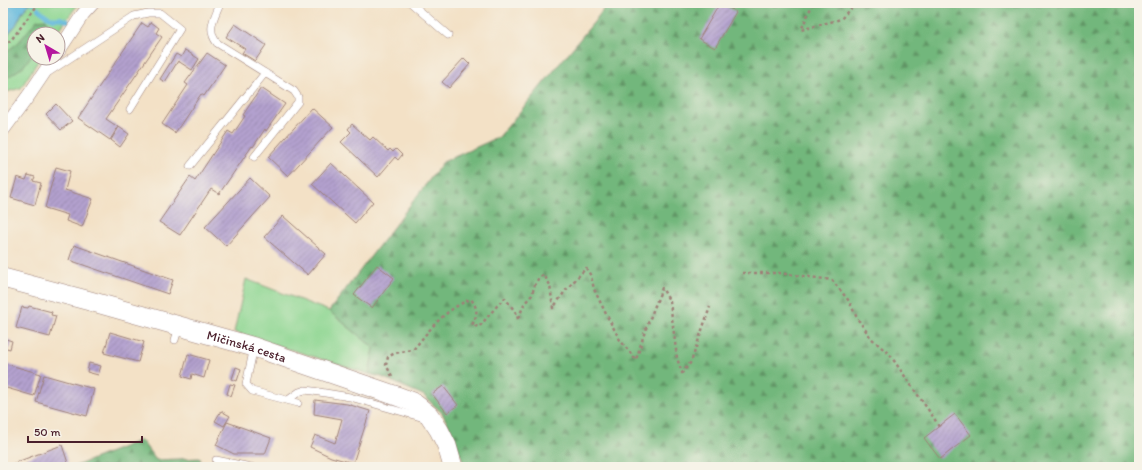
<svg xmlns="http://www.w3.org/2000/svg" width="1142" height="470" font-family="Itim,sans-serif">
<defs>
<pattern id="forest-firs" width="22" height="20" patternUnits="userSpaceOnUse"><rect width="22" height="20" fill="#72b77b"/><path d="M5 1l3.5 6h-7zM16 11l3.5 6h-7z" fill="#609465"/></pattern>
<pattern id="building-hatch" width="6" height="6" patternUnits="userSpaceOnUse"><rect width="6" height="6" fill="#b3a1cf"/><path d="M-1 1l2-2M0 6l6-6M5 7l2-2" fill="none" stroke="#9483a8"/></pattern>
</defs>
<rect width="100%" height="100%" fill="#f7f3e8"/>
<filter id="ink" filterUnits="userSpaceOnUse"><feTurbulence type="fractalNoise" baseFrequency=".025" numOctaves="2"/><feDisplacementMap in="SourceGraphic" scale="8" xChannelSelector="R" yChannelSelector="G"/><feConvolveMatrix kernelMatrix="1 2 1 2 8 2 1 2 1" color-interpolation-filters="sRGB"/></filter>
<filter id="wash" filterUnits="userSpaceOnUse"><feTurbulence type="fractalNoise" baseFrequency=".012" numOctaves="4" result="noise"/><feDisplacementMap in="SourceGraphic" scale="16" xChannelSelector="R" yChannelSelector="G"/><feGaussianBlur stdDeviation="0.9" result="paint"/><feColorMatrix in="noise" values="0 0 0 0 0 0 0 0 0 0 0 0 0 0 0 0 0 1.4 0 .05"/><feComposite in="paint" operator="in"/></filter>
<g filter="url(#wash)">
<rect width="100%" height="100%" fill="#f3e1c6"/>
<g fill="#8dd691" stroke="#6c7a5e">
<path d="M30,3H79L56,34H34V58H40L21,88L3,93V40L16,25L23,11Z"/>
<path d="M246,279L329,311L374,348L369,374L234,332Z"/>
</g>
<g fill="url(#forest-firs)" stroke="#5e6b53">
<path d="M608,3H1139V467H465L453,434L442,413L423,395L382,377L369,374L374,348L329,311L443,162L499,137L594,22Z"/>
<path d="M46,19L49,31L47,34H34V52L23,67L8,77L3,73V54L18,43L37,20Z"/>
<path d="M141,440L156,460L200,458L202,467H73Z"/>
</g>
<path fill="#5fb7dc" stroke="#546b84" d="M3,3H30L23,11L16,25L3,40Z"/>
<g fill="none" stroke-linecap="round" stroke-linejoin="round">
<g stroke="#5fb7dc" stroke-width="4.5">
<path d="M32,3L33,4"/>
<path d="M38,9L47,16L54,19L60,18L68,21"/>
</g>
</g>
<g id="blocks">
<g fill="url(#building-hatch)">
<path d="M720,3L736,12L715,48L699,39Z"/>
<path d="M151,22L159,28L156,33L162,37L106,119L118,127L110,140L78,118L142,23L148,27Z"/>
<path d="M235,24L266,45L255,61L242,53L245,49L226,37Z"/>
<path d="M185,50L199,59L192,70L178,61L165,82L160,79L176,54L181,57Z"/>
<path d="M207,53L225,65L204,96L201,94L175,133L162,124L188,85L185,83Z"/>
<path d="M464,58L470,64L449,88L442,82Z"/>
<path d="M261,88L285,104L266,131L265,129L253,147L252,146L219,194L211,189L180,235L159,222L190,177L195,181L228,131L233,134L245,116L243,115Z"/>
<path d="M56,104L72,121L61,130L46,114Z"/>
<path d="M312,108L333,127L288,176L268,157Z"/>
<path d="M352,124L370,140L373,137L388,151L390,149L393,152L396,149L402,155L398,160L395,157L378,177L341,142L351,132L348,129Z"/>
<path d="M119,127L129,134L120,147L111,140Z"/>
<path d="M331,163L373,202L355,223L312,184Z"/>
<path d="M56,167L70,171L65,190L93,199L82,227L66,221L68,215L45,208Z"/>
<path d="M28,175L35,177L33,181L41,183L35,205L11,198L17,177L26,180Z"/>
<path d="M250,178L270,197L226,246L205,227Z"/>
<path d="M283,216L326,254L308,275L264,237Z"/>
<path d="M74,245L173,280L168,294L69,260Z"/>
<path d="M377,265L394,278L372,308L354,295Z"/>
<path d="M29,306L52,312L51,315L56,316L50,337L16,328L22,307L28,308Z"/>
<path d="M110,332L144,342L138,362L104,353Z"/>
<path d="M3,338L12,341L10,349L3,347Z"/>
<path d="M188,354L209,360L204,378L192,374L191,379L182,376Z"/>
<path d="M3,363L41,374L34,396L3,387Z"/>
<path d="M89,363L101,366L98,375L87,372Z"/>
<path d="M236,367L241,369L237,381L232,379Z"/>
<path d="M44,375L94,389L87,416L36,402Z"/>
<path d="M230,384L235,385L231,396L227,394Z"/>
<path d="M443,386L458,405L447,413L432,394Z"/>
<path d="M315,400L347,404L370,411L353,463L331,457L310,447L315,435L335,443L342,419L314,414Z"/>
<path d="M221,411L230,416L224,426L215,421Z"/>
<path d="M955,414L971,435L940,459L924,438Z"/>
<path d="M227,422L271,438L265,454H234L216,445Z"/>
<path d="M62,445L68,463L57,467H10L9,465Z"/>
</g>
</g>
</g>
<g filter="url(#ink)">
<use href="#blocks" fill-opacity="0" stroke="#9e8078" stroke-width="1"/>
<g fill="none" stroke-linecap="round" stroke-linejoin="round">
<g stroke="#9e8078" stroke-width="8">
<g id="lane">
<path d="M220,3C215,17 206,29 217,43L294,91L298,97V102L254,157"/>
<path d="M411,3L448,35"/>
<path d="M49,72L134,16L148,13H160L180,29L130,109"/>
<path d="M190,166L265,73"/>
<path d="M175,340L179,327"/>
<path d="M254,347L246,384L252,391L298,403"/>
<path d="M288,400L299,392L305,390L313,391L350,397L424,418"/>
<path d="M216,460L251,467"/>
</g>
</g>
<g stroke="#9e8078" stroke-width="14">
<g id="street">
<path d="M58,52L83,14L93,3"/>
<path d="M3,130L29,95L54,58"/>
</g>
</g>
<g stroke="#9e8078" stroke-width="20">
<g id="secondary">
<path id="s1" d="M3,278L90,301L254,347L394,395L413,402L429,415L439,430L447,446L453,467"/>
</g>
</g>
<g stroke="#9e8078" stroke-width="2.5" stroke-dasharray="3 3" stroke-linecap="butt">
<path d="M813,3L801,30L841,19L855,3"/>
<path d="M3,46L12,39L39,3"/>
<path d="M742,273H779L832,280L849,301L857,318L871,338L890,355L934,418L939,427"/>
<path d="M392,376L386,365L388,357L395,353L413,350C431,328 444,310 471,299C478,309 478,314 472,325L479,327L502,300L505,298L517,314L518,320L524,304L532,295L534,287L539,277L544,275L550,285L553,308L566,290L586,268L591,276L594,289L606,314L620,340L636,360L645,331L662,288L670,302L677,358L682,373L691,362L710,307"/>
</g>
<use href="#lane" stroke="#fff" stroke-width="7"/>
<use href="#street" stroke="#fff" stroke-width="13"/>
<use href="#secondary" stroke="#fff" stroke-width="19"/>
</g>
</g>
<g text-anchor="middle" dominant-baseline="central" stroke-width="3.5" stroke-linejoin="round" paint-order="stroke">
<g font-size="13" fill="#4a1f2b" stroke="#f7f3e8">
<text stroke="none"><textPath href="#s1" startOffset="253">Mičinská cesta</textPath></text>
</g>
</g>
<rect width="1142" height="470" fill="none" stroke="#f7f3e8" stroke-width="16"/>
<g transform="translate(46 46) rotate(322)"><circle r="19" fill="#f7f3e8" stroke="#b29e9c"/>
<path d="M0-3L7 15L0 10L-7 15Z" fill="#b5179e"/>
<text y="-6" font-size="11" font-weight="bold" text-anchor="middle" fill="#4a1f2b">N</text>
</g>
<path d="M28 436v6h114v-6" fill="none" stroke="#4a1f2b" stroke-width="2"/>
<text x="34" y="436" font-size="12" fill="#4a1f2b" stroke="#f7f3e8" stroke-width="3" paint-order="stroke">50 m</text>
</svg>
